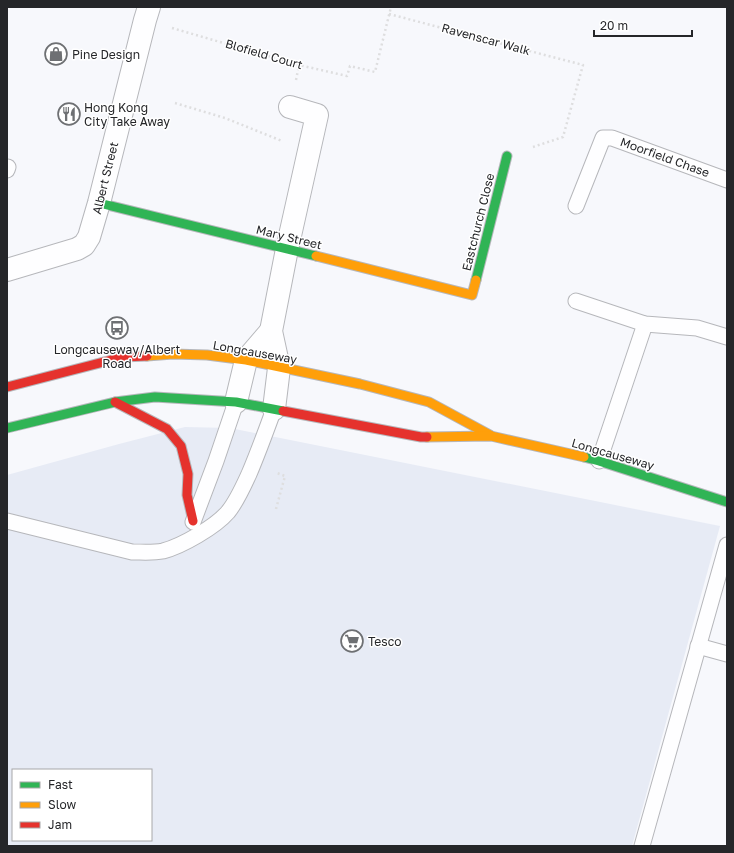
<svg xmlns="http://www.w3.org/2000/svg" width="734" height="853" font-family="'Golos Text',sans-serif">
<rect width="100%" height="100%" fill="#f7f8fc"/>
<path fill="#e7ebf5" fill-rule="evenodd" d="M185,427L230,428L720,526L632,846H7V475L119,444ZM13,770H151V840H13Z"/>
<g fill="none" stroke-linecap="round" stroke-linejoin="round">
<g stroke="#b6b7bb" stroke-width="17">
<g id="lane">
<path d="M7,170L8,167"/>
<path d="M576,206L603,138H612L727,180"/>
<path d="M576,301L645,324L697,328L727,337"/>
<path d="M599,461L645,324"/>
<path d="M7,521L132,552C142,552 153,553 163,551C182,546 215,527 228,512C237,501 243,487 249,474C258,453 266,431 274,409"/>
<path d="M193,522L216,461L236,402"/>
<path d="M698,646L727,654"/>
<path d="M642,846L727,545"/>
</g>
</g>
<g stroke="#b6b7bb" stroke-width="24">
<g id="street">
<path d="M7,270L77,249L84,245L89,237L99,203L145,20L149,7"/>
<path d="M236,402L246,360L271,331"/>
<path d="M274,409L279,368L271,331L287,249L317,115L290,107"/>
</g>
</g>
<g stroke="#b6b7bb" stroke-width="11">
<g id="fast">
<path d="M99,203L316,256"/>
<path d="M476,280L507,156"/>
<path d="M7,428L115,402L155,397L236,402L283,411"/>
<path d="M584,457L599,461L727,502"/>
</g>
</g>
<g stroke="#b6b7bb" stroke-width="11">
<g id="slow">
<path d="M316,256L472,295L476,280"/>
<path d="M147,356L173,354L207,355L246,360L360,384L429,402L490,435"/>
<path d="M427,437L491,436L584,457"/>
</g>
</g>
<g stroke="#b6b7bb" stroke-width="11">
<g id="jam">
<path d="M7,387L123,357L147,356"/>
<path d="M115,402L167,429L181,446L188,474L187,495L193,521"/>
<path d="M283,411L421,437H427"/>
</g>
</g>
<g stroke="#dededf" stroke-width="2.5" stroke-dasharray="2 3" stroke-linecap="butt">
<path d="M389,14L583,65L563,137L533,147"/>
<path d="M172,28L299,65L347,76L350,66L375,72L391,7"/>
<path d="M296,80L299,65"/>
<path d="M175,103L225,118L282,141"/>
<path d="M276,509L285,476L277,473"/>
</g>
<use href="#lane" stroke="#fefeff" stroke-width="15"/>
<use href="#street" stroke="#fefeff" stroke-width="22"/>
<use href="#fast" stroke="#30b455" stroke-width="9"/>
<use href="#slow" stroke="#ff9f0a" stroke-width="9"/>
<use href="#jam" stroke="#e5322d" stroke-width="9"/>
</g>
<defs>
<g id="shop-ring" transform="scale(1.15)"><circle r="9.5" fill="#fff" stroke="#6e7073" stroke-width="1.5"/><path d="M-5-2.5h2.3a2.7 3.5 0 0 1 5.4 0H5L5.5 6h-11ZM-1.5-2.5h3a1.5 2.3 0 0 0-3 0Z" fill="#6e7073"/></g>
<g id="restaurant-ring" transform="scale(1.15)"><circle r="9.5" fill="#fff" stroke="#6e7073" stroke-width="1.5"/><path d="M-5-6h1v4h1v-4h1v4h1v-4h1v5L-1.5 .5V6h-2V.5L-5-1ZM5-6V6H3V1.5H1.5Q1.5-4 5-6Z" fill="#6e7073"/></g>
<g id="bus-ring" transform="scale(1.15)"><circle r="9.5" fill="#fff" stroke="#6e7073" stroke-width="1.5"/><path d="M-5-6H5V4H4V6H2V4H-2V6H-4V4H-5ZM-3.5-4V0h7V-4ZM-3.5 1.2v1.5H-2V1.2ZM2 1.2v1.5H3.5V1.2Z" fill="#6e7073"/></g>
<g id="supermarket-ring" transform="scale(1.15)"><circle r="9.5" fill="#fff" stroke="#6e7073" stroke-width="1.5"/><path d="M-6-5.5h2.5l.6 2H6L4.5 2H-2.5L-4.4-4H-6ZM-1.5 3.2a1.3 1.3 0 1 0 .1 0ZM3 3.2a1.3 1.3 0 1 0 .1 0Z" fill="#6e7073"/></g>
</defs>
<g fill-rule="evenodd">
<use href="#shop-ring" x="56" y="54"/>
<use href="#restaurant-ring" x="69" y="114"/>
<use href="#bus-ring" x="117" y="328"/>
<use href="#supermarket-ring" x="352" y="641"/>
</g>
<g text-anchor="middle" dominant-baseline="central" stroke-width="3" stroke-linejoin="round" paint-order="stroke">
<g font-size="12" fill="#252629" stroke="#fff">
<text transform="translate(486 39) rotate(15)">Ravenscar Walk</text>
<text transform="translate(264 54) rotate(16)">Blofield Court</text>
<text transform="translate(665 157) rotate(20)">Moorfield Chase</text>
<text transform="translate(105 178) rotate(-76)">Albert Street</text>
<text transform="translate(478 222) rotate(-76)">Eastchurch Close</text>
<text transform="translate(289 237) rotate(14)">Mary Street</text>
<text transform="translate(255 352) rotate(10)">Longcauseway</text>
<text transform="translate(613 454) rotate(16)">Longcauseway</text>
</g>
<g font-size="12" fill="#252629" stroke="#fff" text-anchor="start">
<text x="72" y="54">Pine Design</text>
<text x="84" y="107">Hong Kong<tspan x="84" dy="14">City Take Away</tspan></text>
<text x="117" y="349" text-anchor="middle">Longcauseway/Albert<tspan x="117" dy="14">Road</tspan></text>
<text x="368" y="641">Tesco</text>
</g>
</g>
<rect width="734" height="853" fill="none" stroke="#252629" stroke-width="16"/>
<rect x="12" y="769" width="140" height="72" fill="#ffffff" stroke="#a8a8a9"/>
<rect x="20" y="782" width="20" height="6" fill="#30b455" stroke="#a8a8a9"/>
<text x="48" y="789" font-size="12" fill="#252629">Fast</text>
<rect x="20" y="802" width="20" height="6" fill="#ff9f0a" stroke="#a8a8a9"/>
<text x="48" y="809" font-size="12" fill="#252629">Slow</text>
<rect x="20" y="822" width="20" height="6" fill="#e5322d" stroke="#a8a8a9"/>
<text x="48" y="829" font-size="12" fill="#252629">Jam</text>
<path d="M594 30v6h98v-6" fill="none" stroke="#252629" stroke-width="2"/>
<text x="600" y="30" font-size="12" fill="#252629" stroke="#ffffff" stroke-width="3" paint-order="stroke">20 m</text>
</svg>
